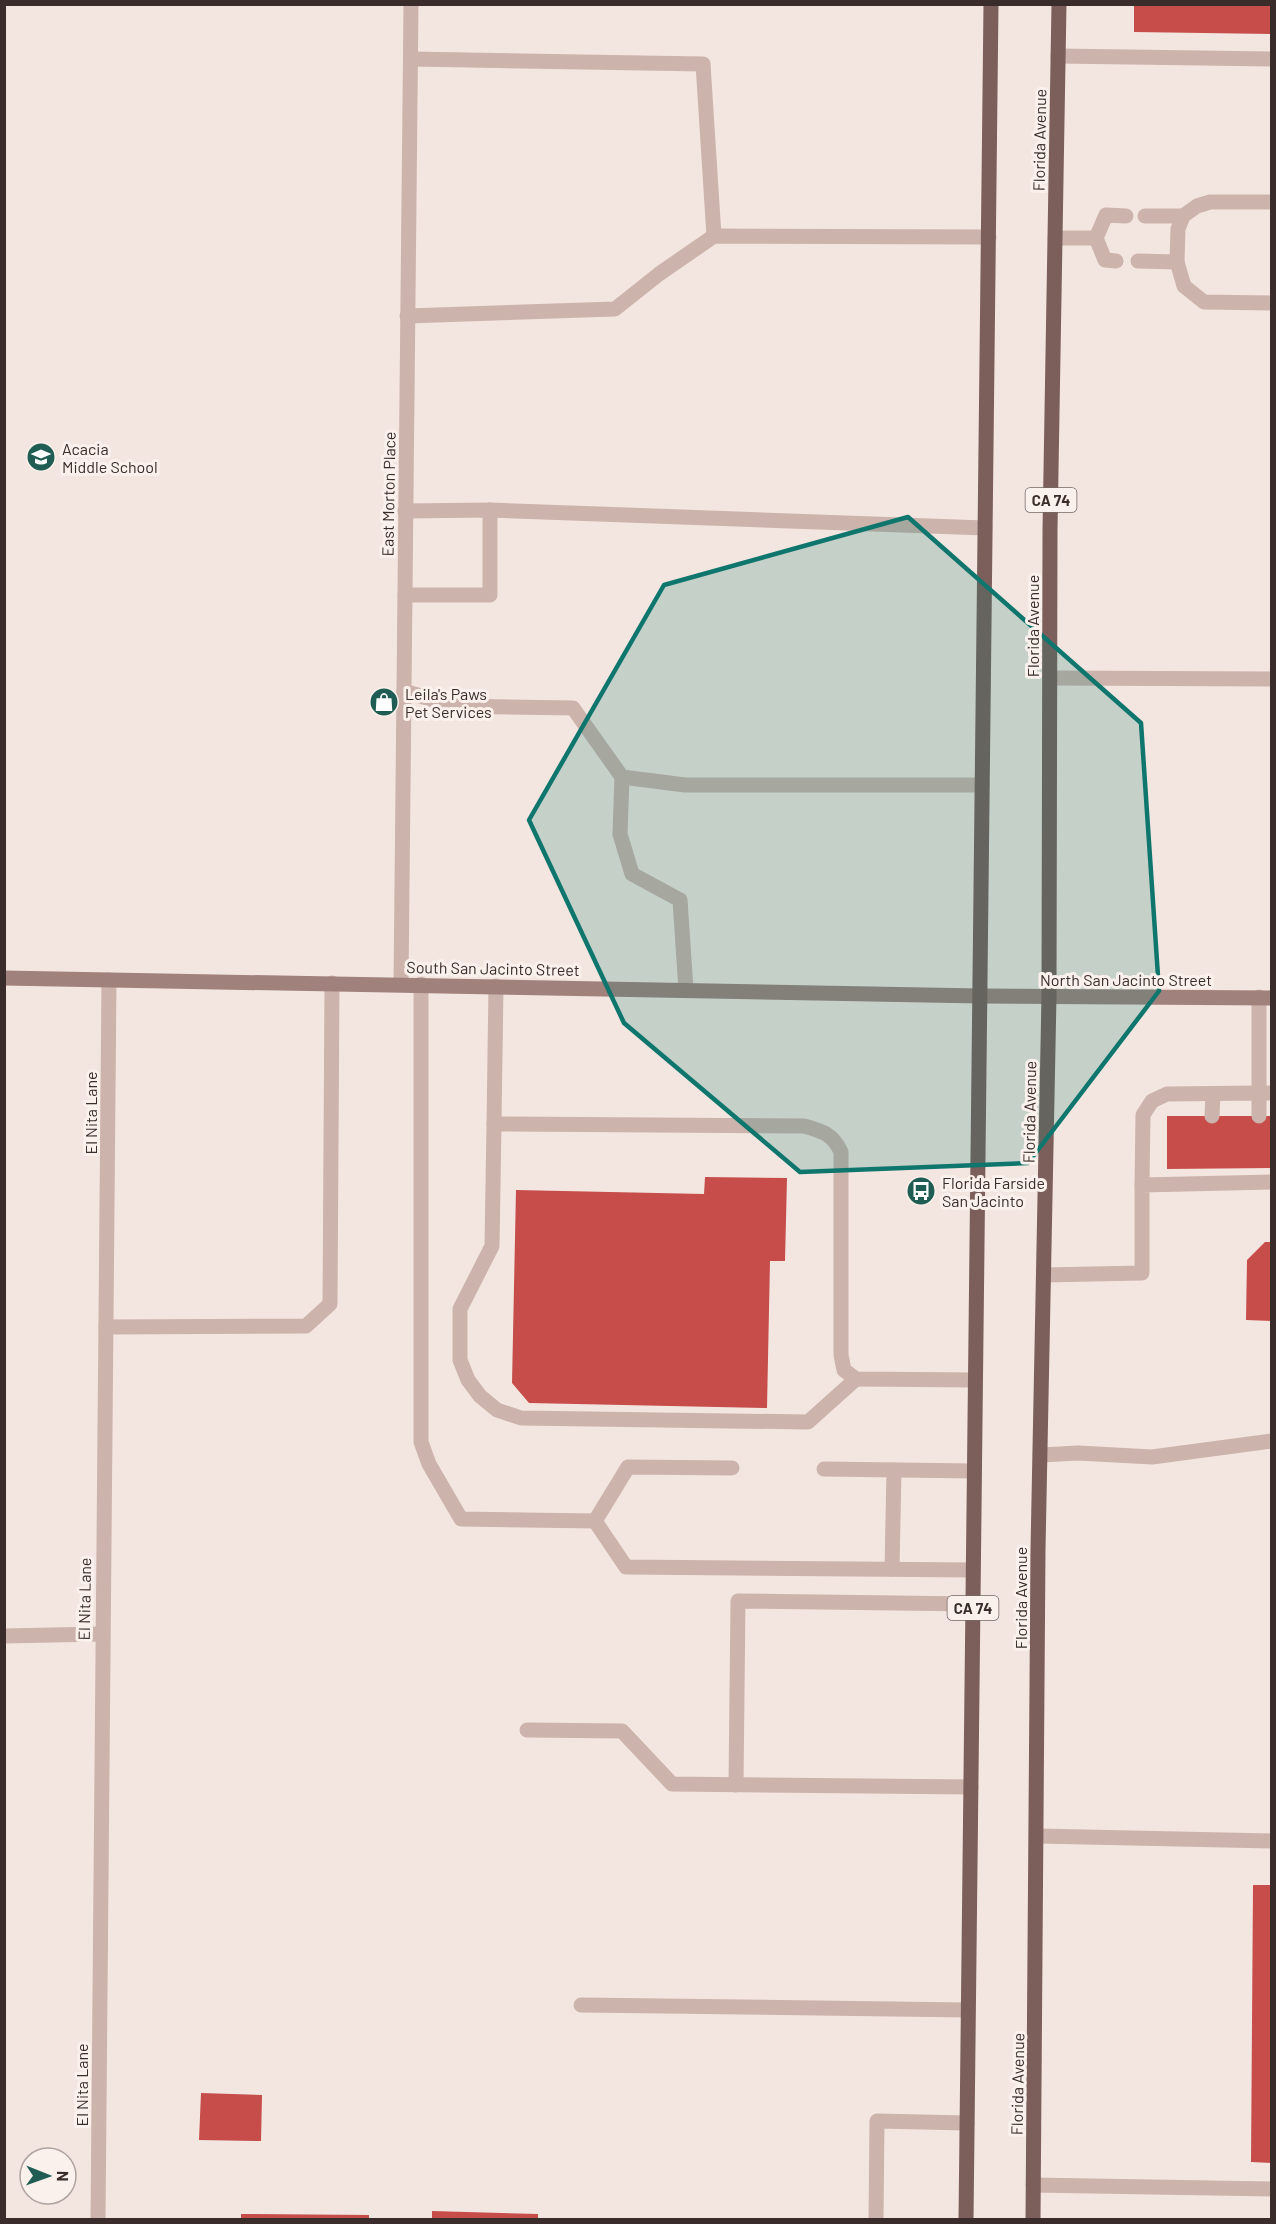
<svg xmlns="http://www.w3.org/2000/svg" width="1276" height="2224" font-family="Barlow,sans-serif">
<rect width="100%" height="100%" fill="#f3e6e0"/>
<g fill="#c74d4a">
<path d="M1134,4H1272V34L1134,32Z"/>
<path d="M1167,1116H1272V1168L1167,1169Z"/>
<path d="M705,1177L787,1178L785,1261H770L767,1408L529,1403L512,1383L516,1190L704,1194Z"/>
<path d="M1265,1242H1272V1321L1246,1320L1247,1260Z"/>
<path d="M1253,1885H1272V2163L1251,2162Z"/>
<path d="M201,2093L262,2095L261,2141L199,2140Z"/>
<path d="M432,2211L538,2214V2220H432Z"/>
<path d="M241,2214L369,2215V2220H241Z"/>
</g>
<g fill="none" stroke-linecap="round" stroke-linejoin="round">
<g stroke="#ccb3ab" stroke-width="15">
<path d="M1058,56L1272,59"/>
<path d="M411,59L703,64L714,236"/>
<path d="M1272,202H1210L1197,206L1183,216L1178,229L1177,262L1184,286L1204,302L1272,303"/>
<path d="M1145,216H1183"/>
<path d="M1055,238H1096"/>
<path d="M1116,261L1105,260L1096,238L1106,215L1126,216"/>
<path d="M1138,261L1177,262"/>
<path d="M407,316L615,309L659,274L714,236L989,237"/>
<path d="M490,510L985,528"/>
<path d="M405,595H490V510L405,511"/>
<path d="M1050,678L1272,679"/>
<path d="M404,691L453,706L573,708L622,777L685,785H982"/>
<path d="M622,777L620,834L632,874L680,900L686,990"/>
<path d="M421,984V1442L429,1464L461,1519L595,1521"/>
<path d="M496,986L494,1124L804,1126C822,1131 833,1134 841,1152V1355L844,1370L856,1379L975,1380"/>
<path d="M1259,997V1093H1272"/>
<path d="M1212,1116L1213,1094"/>
<path d="M494,1124L492,1246L460,1309V1360L468,1380L480,1396L497,1410L521,1418L808,1422L856,1379"/>
<path d="M1142,1185L1143,1115L1152,1101L1167,1094L1259,1093V1116"/>
<path d="M1044,1275L1142,1273V1185L1272,1182"/>
<path d="M106,1327L306,1326L330,1304L332,983"/>
<path d="M1041,1455L1078,1453L1152,1457L1272,1441"/>
<path d="M824,1469L974,1471"/>
<path d="M595,1521L626,1567L973,1570"/>
<path d="M595,1521L628,1467L732,1468"/>
<path d="M892,1569L894,1470"/>
<path d="M527,1730L622,1731L672,1784L971,1787"/>
<path d="M736,1785L738,1601L973,1604"/>
<path d="M1038,1836L1272,1841"/>
<path d="M581,2005L968,2010"/>
<path d="M1033,2185L1272,2189"/>
<path d="M876,2220L877,2121L967,2123"/>
</g>
<g stroke="#ccb3ab" stroke-width="15">
<path d="M401,984L411,4"/>
<path d="M4,1636L101,1634"/>
<path d="M98,2220L109,980"/>
</g>
<path stroke="#a0817c" stroke-width="15" d="M4,978L980,996L1272,998"/>
<g stroke="#7c5f5b" stroke-width="15">
<path d="M966,2220L991,4"/>
<path d="M1033,2220L1038,1550L1049,996L1050,530L1059,4"/>
</g>
</g>
<path fill="#0f766e" fill-opacity="0.2" stroke="#0f766e" stroke-width="4.5" stroke-linejoin="round" d="M908,517L1141,723L1159,991L1028,1163L800,1172L624,1023L529,820L664,585Z"/>
<defs>
<g id="school-disc" transform="scale(1.5)"><circle r="9.5" fill="#1f5c53" stroke="#fbf1ec"/><path d="M0-5L7-2L0 1L-7-2ZM-4 1L0 2.5L4 1V4Q0 6-4 4Z" fill="#fff"/></g>
<g id="shop-disc" transform="scale(1.5)"><circle r="9.5" fill="#1f5c53" stroke="#fbf1ec"/><path d="M-5-2.5h2.3a2.7 3.5 0 0 1 5.4 0H5L5.5 6h-11ZM-1.5-2.5h3a1.5 2.3 0 0 0-3 0Z" fill="#fff"/></g>
<g id="bus-disc" transform="scale(1.5)"><circle r="9.5" fill="#1f5c53" stroke="#fbf1ec"/><path d="M-5-6H5V4H4V6H2V4H-2V6H-4V4H-5ZM-3.5-4V0h7V-4ZM-3.5 1.2v1.5H-2V1.2ZM2 1.2v1.5H3.5V1.2Z" fill="#fff"/></g>
</defs>
<g fill-rule="evenodd">
<use href="#school-disc" x="41" y="457"/>
<use href="#shop-disc" x="384" y="702"/>
<use href="#bus-disc" x="921" y="1191"/>
</g>
<g text-anchor="middle" dominant-baseline="central" stroke-width="6" stroke-linejoin="round" paint-order="stroke">
<g fill="#fbf1ec" stroke="#746764" stroke-width="1.5">
<rect x="1025.5" y="488" width="51" height="24" rx="4.5"/>
<rect x="947.5" y="1596" width="51" height="24" rx="4.5"/>
</g>
<g font-size="15" font-weight="bold" fill="#3a2c2a">
<text x="1051" y="500">CA 74</text>
<text x="973" y="1608">CA 74</text>
</g>
<g font-size="16" fill="#3a2c2a" stroke="#fbf1ec">
<text transform="translate(1039 140) rotate(-89)">Florida Avenue</text>
<text transform="translate(388 494) rotate(-89)">East Morton Place</text>
<text transform="translate(1032 626) rotate(-90)">Florida Avenue</text>
<text transform="translate(493 968) rotate(1)">South San Jacinto Street</text>
<text x="1126" y="979">North San Jacinto Street</text>
<text transform="translate(1029 1112) rotate(-89)">Florida Avenue</text>
<text transform="translate(90 1113) rotate(-90)">El Nita Lane</text>
<text transform="translate(1020 1598) rotate(-90)">Florida Avenue</text>
<text transform="translate(84 1599) rotate(-89)">El Nita Lane</text>
<text transform="translate(1017 2084) rotate(-89)">Florida Avenue</text>
<text transform="translate(81 2085) rotate(-90)">El Nita Lane</text>
</g>
<g font-size="16" fill="#3a2c2a" stroke="#fbf1ec" text-anchor="start">
<text x="62" y="448">Acacia<tspan x="62" dy="18">Middle School</tspan></text>
<text x="405" y="693">Leila's Paws<tspan x="405" dy="18">Pet Services</tspan></text>
<text x="942" y="1182">Florida Farside<tspan x="942" dy="18">San Jacinto</tspan></text>
</g>
</g>
<rect width="1276" height="2224" fill="none" stroke="#3a2c2a" stroke-width="12"/>
<g transform="translate(48 2176) rotate(91)"><circle r="28" fill="#fbf1ec" stroke="#aea29e" stroke-width="1.5"/>
<path d="M0-4.5L10 22L0 15L-10 22Z" fill="#1f5c53"/>
<text y="-9" font-size="16" font-weight="bold" text-anchor="middle" fill="#3a2c2a">N</text>
</g>
</svg>
